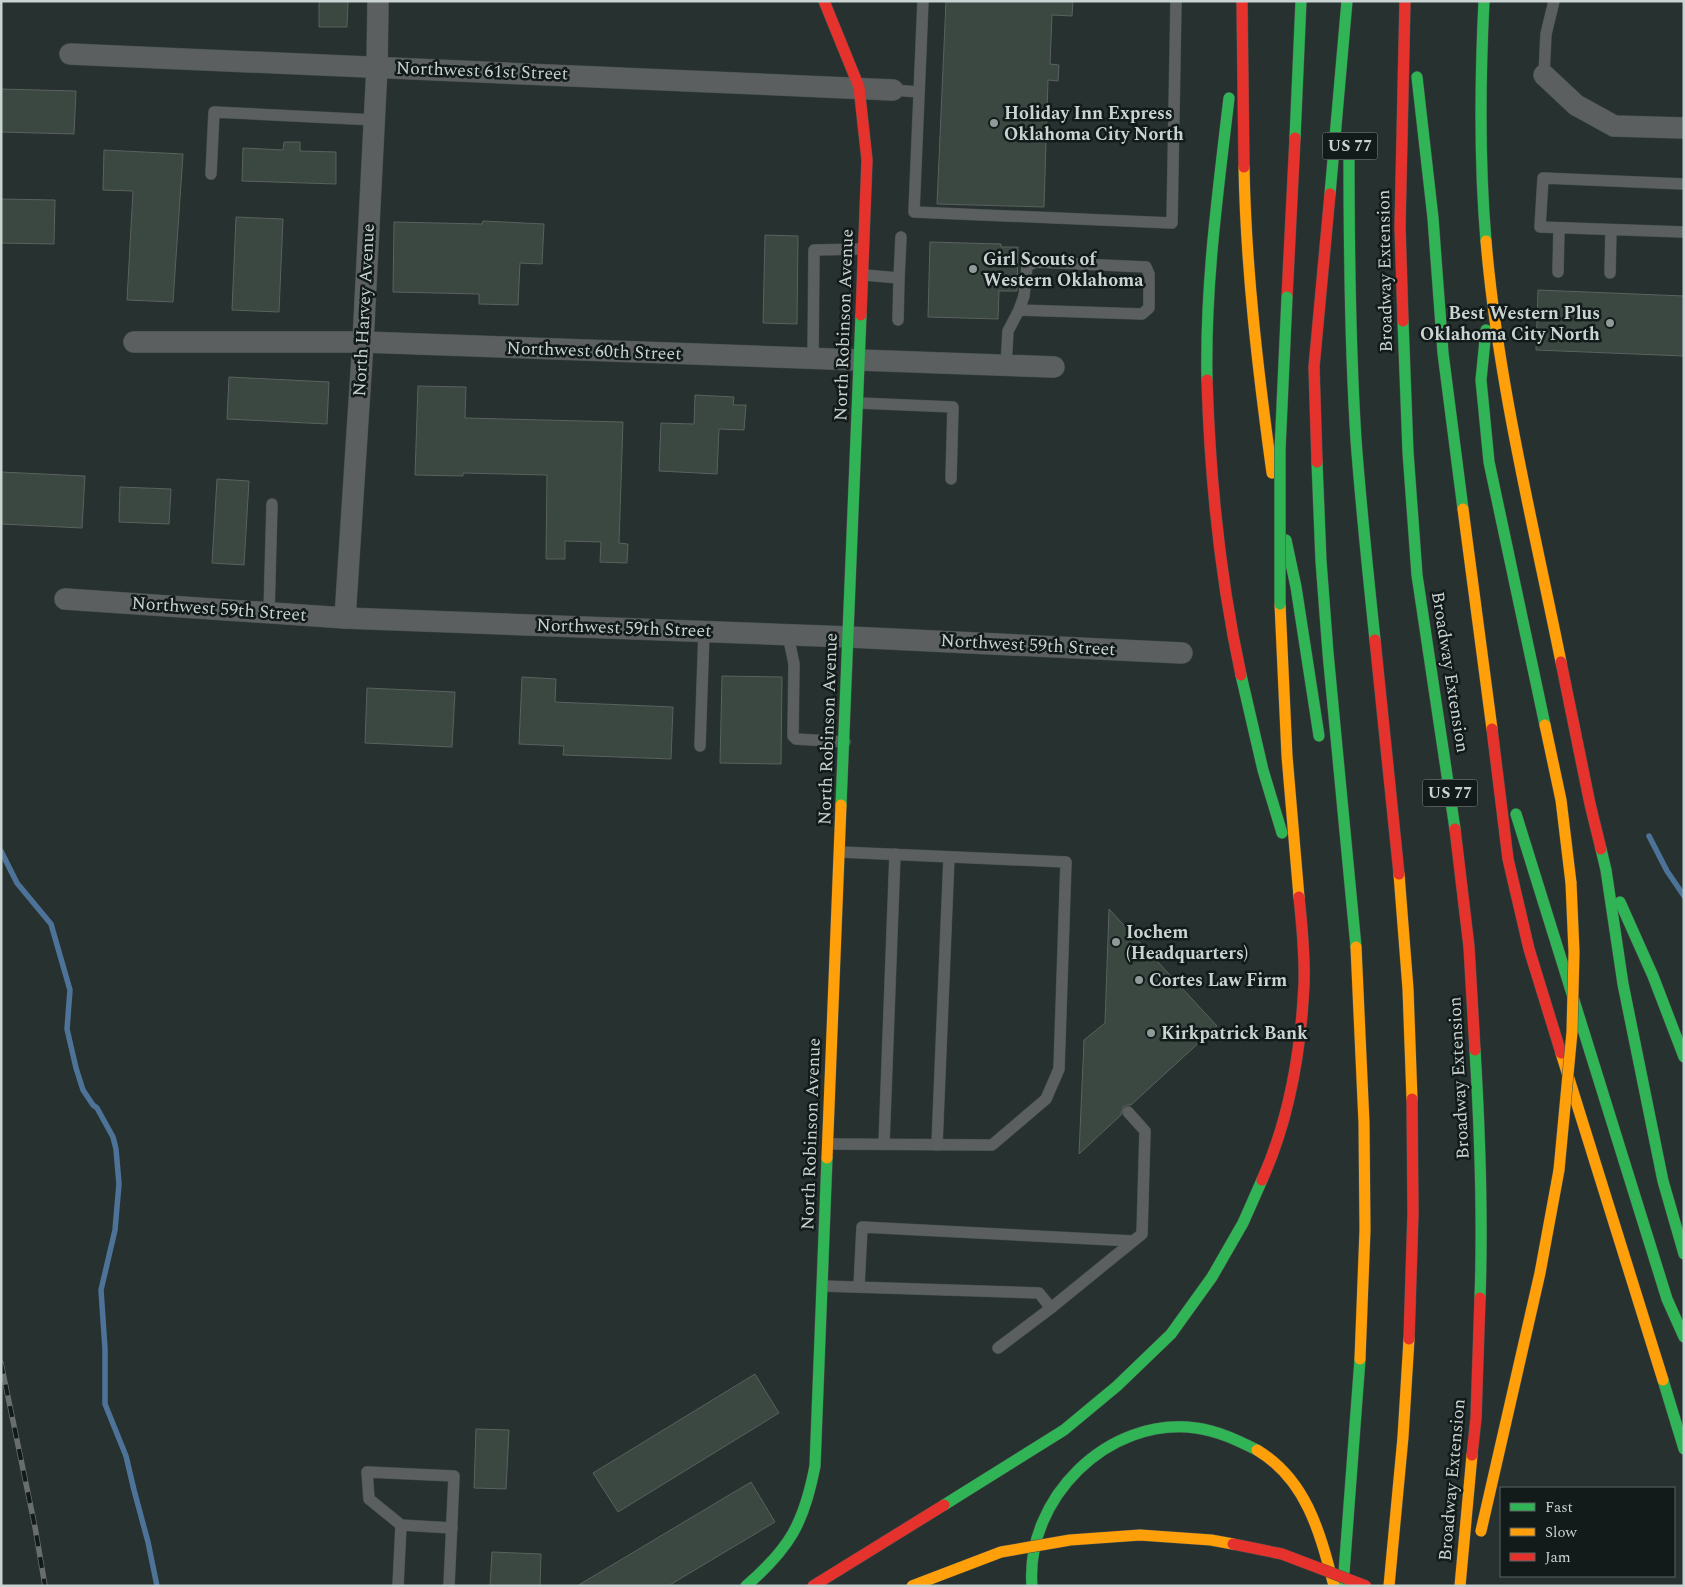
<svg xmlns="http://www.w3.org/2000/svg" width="1685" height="1587" font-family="Spectral,serif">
<rect width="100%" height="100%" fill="#27312f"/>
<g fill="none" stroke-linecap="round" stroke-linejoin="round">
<g stroke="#4e7399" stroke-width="5.5">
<path d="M1649,836L1667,871L1684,896"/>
<path d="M1,851L17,883L51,924L70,990L67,1029L76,1068L83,1090L93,1105L97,1108L113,1137L116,1149L119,1184L115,1230L101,1290L105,1349V1404L126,1456L134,1490L148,1542L157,1586"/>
</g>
</g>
<g fill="#3a4841" stroke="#5a615e">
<path d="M319,1H348L347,27H319Z"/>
<path d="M946,1H1073L1072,16L1052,15L1050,64L1059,65L1058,81L1048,80L1044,207L937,204Z"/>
<path d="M1,89L76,91L74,134L1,132Z"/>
<path d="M284,142H300V151L336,152V184L242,181L243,148L283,150Z"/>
<path d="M104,150L183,154L173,302L127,300L133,191L103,190Z"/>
<path d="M1,199L55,200L54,244L1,243Z"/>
<path d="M236,217L283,219L279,312L232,310Z"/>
<path d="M483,221L544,224L542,264L520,263L518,305L479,304V294L393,292L394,222L482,224Z"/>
<path d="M765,235L798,236L797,324L763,323Z"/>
<path d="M930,242L1001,244V247H1018L1017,291H999L998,319L928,317Z"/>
<path d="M1538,290L1684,296V356L1536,350Z"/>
<path d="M229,377L329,382L327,424L227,419Z"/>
<path d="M418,386L466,387L465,418L623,422L619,543L628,544L627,563L600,562L601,542L565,541V559H546L547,475L463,473V476L415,475Z"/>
<path d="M695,395L734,397L733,405H746L744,430L719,429L717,474L659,471L661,423L694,424Z"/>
<path d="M1,472L85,476L82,528L1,524Z"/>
<path d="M217,479L249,481L244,565L212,563Z"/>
<path d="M120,487L171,489L169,524L119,522Z"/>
<path d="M722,676L782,677L781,764L720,763Z"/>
<path d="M522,677L556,679L555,702L673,707L671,759L563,755L564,746L519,744Z"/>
<path d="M367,688L455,692L452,747L365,743Z"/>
<path d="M1109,909L1217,1026L1131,1105H1127L1123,1107L1121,1115L1079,1154L1084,1040L1105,1023Z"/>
<path d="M755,1374L779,1413L618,1512L593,1473Z"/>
<path d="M476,1429L509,1430L506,1489L474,1488Z"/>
<path d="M751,1482L775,1522L668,1586H577Z"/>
<path d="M492,1552L541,1554L540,1586H490Z"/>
</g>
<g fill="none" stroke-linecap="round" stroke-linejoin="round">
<g stroke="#454e4c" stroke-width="12">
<g id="lane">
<path d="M923,1L914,212L1172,223L1176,1"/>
<path d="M1544,75L1546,34L1554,1"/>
<path d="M893,90L919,92"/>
<path d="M211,174L214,112L375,120"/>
<path d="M1684,184L1543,178L1540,227L1684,232"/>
<path d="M1558,272L1559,228"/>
<path d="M1610,273L1611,230"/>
<path d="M864,275L899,278L901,237"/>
<path d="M898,320L899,278"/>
<path d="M813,359L814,250L863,249"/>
<path d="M1006,366L1008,331L1019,310L1024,296L1027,266L1036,262L1146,267L1149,274V308L1142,314L1019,310"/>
<path d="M859,403L953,407L951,479"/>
<path d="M269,613L272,504"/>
<path d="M788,635L794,664L793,736L796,739L845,742"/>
<path d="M700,746L704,631"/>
<path d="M828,1144L992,1145L1046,1099L1059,1069L1066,862L840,852"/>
<path d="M884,1144L895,854"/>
<path d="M937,1145L949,857"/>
<path d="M823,1286L1039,1293L1051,1308L1142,1234L1145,1131L1128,1112"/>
<path d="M859,1287L862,1227L1133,1241"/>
<path d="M998,1348L1051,1308"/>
<path d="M401,1525L452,1528"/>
<path d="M398,1586L401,1525L369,1499L367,1472L454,1476L449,1586"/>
</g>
</g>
<g stroke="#454e4c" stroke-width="22">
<g id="street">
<path d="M70,54L893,90"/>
<path d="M1544,75L1576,105L1614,126L1684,128"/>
<path d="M134,342H363L1054,367"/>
<path d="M65,599L345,618L849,637L1182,653"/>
<path d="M345,618L363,342L377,67L378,1"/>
</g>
</g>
<g stroke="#454e4c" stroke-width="12">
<g id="fast">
<path d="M1484,1C1480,81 1479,160 1486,241"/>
<path d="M1417,77L1433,218L1443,353L1463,509"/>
<path d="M1295,138L1301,1"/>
<path d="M1349,155C1349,250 1350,345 1356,440C1361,507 1368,573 1375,640"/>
<path d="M1330,194L1347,1"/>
<path d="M1403,321L1408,452L1417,575L1455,829"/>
<path d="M1486,330L1481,380L1489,462L1545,725"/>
<path d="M1207,380C1205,285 1218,192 1229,98"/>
<path d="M1317,462L1321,561L1328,653L1356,947"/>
<path d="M1286,540L1296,587L1319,736"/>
<path d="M1241,675L1263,770L1282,833"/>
<path d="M841,805L861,315"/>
<path d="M1516,814L1667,1299L1684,1337"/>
<path d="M1601,849L1606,870L1623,984L1663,1181L1684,1254"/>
<path d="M1620,902L1653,976L1684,1057"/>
<path d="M1475,1050C1480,1133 1483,1215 1480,1298"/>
<path d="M1663,1380L1684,1449"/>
<path d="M944,1505L1064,1430L1117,1386L1171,1334L1212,1277L1243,1223L1262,1180"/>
<path d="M746,1586C790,1548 804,1523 815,1466L827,1158"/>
<path d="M1032,1586C1025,1499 1108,1416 1196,1428C1218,1431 1237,1440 1257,1450"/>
<path d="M1343,1586L1360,1359"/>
</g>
</g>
<g stroke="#454e4c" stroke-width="12">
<g id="slow">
<path d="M1244,167C1246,270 1258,371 1272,473"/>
<path d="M1486,241C1498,383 1533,523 1561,662"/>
<path d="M1463,509L1492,729"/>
<path d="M1280,604L1287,756L1299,897"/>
<path d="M1545,725L1561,800L1571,883"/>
<path d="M1399,874L1408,989L1412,1099"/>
<path d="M1356,947L1364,1123L1365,1230L1360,1359"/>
<path d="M1561,1053L1663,1380"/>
<path d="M827,1158L841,805"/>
<path d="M1257,1450C1307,1480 1320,1533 1334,1586"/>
<path d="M1481,1531L1540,1273L1559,1170"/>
<path d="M1389,1586L1403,1437L1409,1339"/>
<path d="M1460,1586L1472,1455"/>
</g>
</g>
<g stroke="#454e4c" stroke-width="12">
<g id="jam">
<path d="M824,1L859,87L867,160L861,315"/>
<path d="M1242,1L1244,167"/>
<path d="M1287,297L1295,138"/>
<path d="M1403,321L1400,227L1405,1"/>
<path d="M1207,380C1210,479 1220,578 1241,675"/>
<path d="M1317,462L1314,367L1330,194"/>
<path d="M1375,640L1399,874"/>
<path d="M1561,662L1590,804L1601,849"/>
<path d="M1492,729L1508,859L1529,949L1561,1053"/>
<path d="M1455,829L1469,947L1475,1050"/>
<path d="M1262,1180C1289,1120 1301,1050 1304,984C1305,955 1302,925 1299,897"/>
<path d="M1409,1339L1413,1213L1412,1099"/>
<path d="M1472,1455L1476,1418L1480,1298"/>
<path d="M813,1586L944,1505"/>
</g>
</g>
<use href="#lane" stroke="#5b5f5f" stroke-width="11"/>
<use href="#street" stroke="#5b5f5f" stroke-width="21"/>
<use href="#fast" stroke="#30b455" stroke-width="11"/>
<use href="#slow" stroke="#ff9f0a" stroke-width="11"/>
<use href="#jam" stroke="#e5322d" stroke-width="11"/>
<g stroke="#686d6d" stroke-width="5.5">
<path id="rail" d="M1,1363L35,1527L45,1586"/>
</g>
<use href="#rail" stroke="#131b1a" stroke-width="4" stroke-dasharray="11" stroke-linecap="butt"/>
<g stroke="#454e4c" stroke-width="12" stroke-linecap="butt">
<path id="fast-bridge" d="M1280,604V450L1287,297"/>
</g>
<g stroke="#454e4c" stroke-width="12" stroke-linecap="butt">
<g id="slow-bridge">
<path d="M1559,1170L1572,1032L1574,952L1571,883"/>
<path d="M912,1586L1001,1552L1070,1540L1140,1535L1211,1540L1233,1544"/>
</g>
</g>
<g stroke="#454e4c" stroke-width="12" stroke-linecap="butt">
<path id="jam-bridge" d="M1233,1544L1282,1554L1366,1586"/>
</g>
<use href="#fast-bridge" stroke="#30b455" stroke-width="11"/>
<use href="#slow-bridge" stroke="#ff9f0a" stroke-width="11"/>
<use href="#jam-bridge" stroke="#e5322d" stroke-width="11"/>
</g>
<g fill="#909b99" stroke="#131b1a" stroke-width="2">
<circle cx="994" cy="123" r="5"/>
<circle cx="973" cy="269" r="5"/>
<circle cx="1610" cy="323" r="5"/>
<circle cx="1116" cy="942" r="5"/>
<circle cx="1139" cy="980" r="5"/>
<circle cx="1151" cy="1033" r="5"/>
</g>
<g text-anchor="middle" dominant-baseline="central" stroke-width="5" stroke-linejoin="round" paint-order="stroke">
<g fill="#131b1a" stroke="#929c9b" stroke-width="1">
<rect x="1322.5" y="132.5" width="55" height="27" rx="4"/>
<rect x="1422.5" y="779.5" width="55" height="27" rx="4"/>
</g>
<g font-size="16" font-weight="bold" fill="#c9d4d2">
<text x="1350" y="146">US 77</text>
<text x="1450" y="793">US 77</text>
</g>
<g font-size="18" fill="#c9d4d2" stroke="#131b1a">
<text transform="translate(482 71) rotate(2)">Northwest 61st Street</text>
<text transform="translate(1385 271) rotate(-91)">Broadway Extension</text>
<text transform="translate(364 310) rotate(-87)">North Harvey Avenue</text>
<text transform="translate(844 325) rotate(-88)">North Robinson Avenue</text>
<text transform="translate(594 351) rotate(2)">Northwest 60th Street</text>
<text transform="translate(219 609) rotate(4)">Northwest 59th Street</text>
<text transform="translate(624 628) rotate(2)">Northwest 59th Street</text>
<text transform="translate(1028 645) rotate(3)">Northwest 59th Street</text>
<text transform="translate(1450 672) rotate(81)">Broadway Extension</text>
<text transform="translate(828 729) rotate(-88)">North Robinson Avenue</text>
<text transform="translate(1459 1078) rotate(-93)">Broadway Extension</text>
<text transform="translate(811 1134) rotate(-88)">North Robinson Avenue</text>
<text transform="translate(1452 1480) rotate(-85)">Broadway Extension</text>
</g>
<g font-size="18" font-weight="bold" fill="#c9d4d2" stroke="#131b1a" text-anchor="start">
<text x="1004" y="113">Holiday Inn Express<tspan x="1004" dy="21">Oklahoma City North</tspan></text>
<text x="983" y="259">Girl Scouts of<tspan x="983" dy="21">Western Oklahoma</tspan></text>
<text x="1600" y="313" text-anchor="end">Best Western Plus<tspan x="1600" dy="21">Oklahoma City North</tspan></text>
<text x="1126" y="932">Iochem<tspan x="1126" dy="21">(Headquarters)</tspan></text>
<text x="1149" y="980">Cortes Law Firm</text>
<text x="1161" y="1033">Kirkpatrick Bank</text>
</g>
</g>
<rect width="1685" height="1587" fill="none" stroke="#c9d4d2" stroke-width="5"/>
<rect x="1500" y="1487" width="175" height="90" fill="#131b1a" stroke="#5c6564"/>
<rect x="1510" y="1503" width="25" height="8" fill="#30b455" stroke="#5c6564"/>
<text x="1545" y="1512" font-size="15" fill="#c9d4d2">Fast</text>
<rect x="1510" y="1528" width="25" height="8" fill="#ff9f0a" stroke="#5c6564"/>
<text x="1545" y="1537" font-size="15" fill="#c9d4d2">Slow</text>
<rect x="1510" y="1553" width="25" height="8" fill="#e5322d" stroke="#5c6564"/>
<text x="1545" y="1562" font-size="15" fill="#c9d4d2">Jam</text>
</svg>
